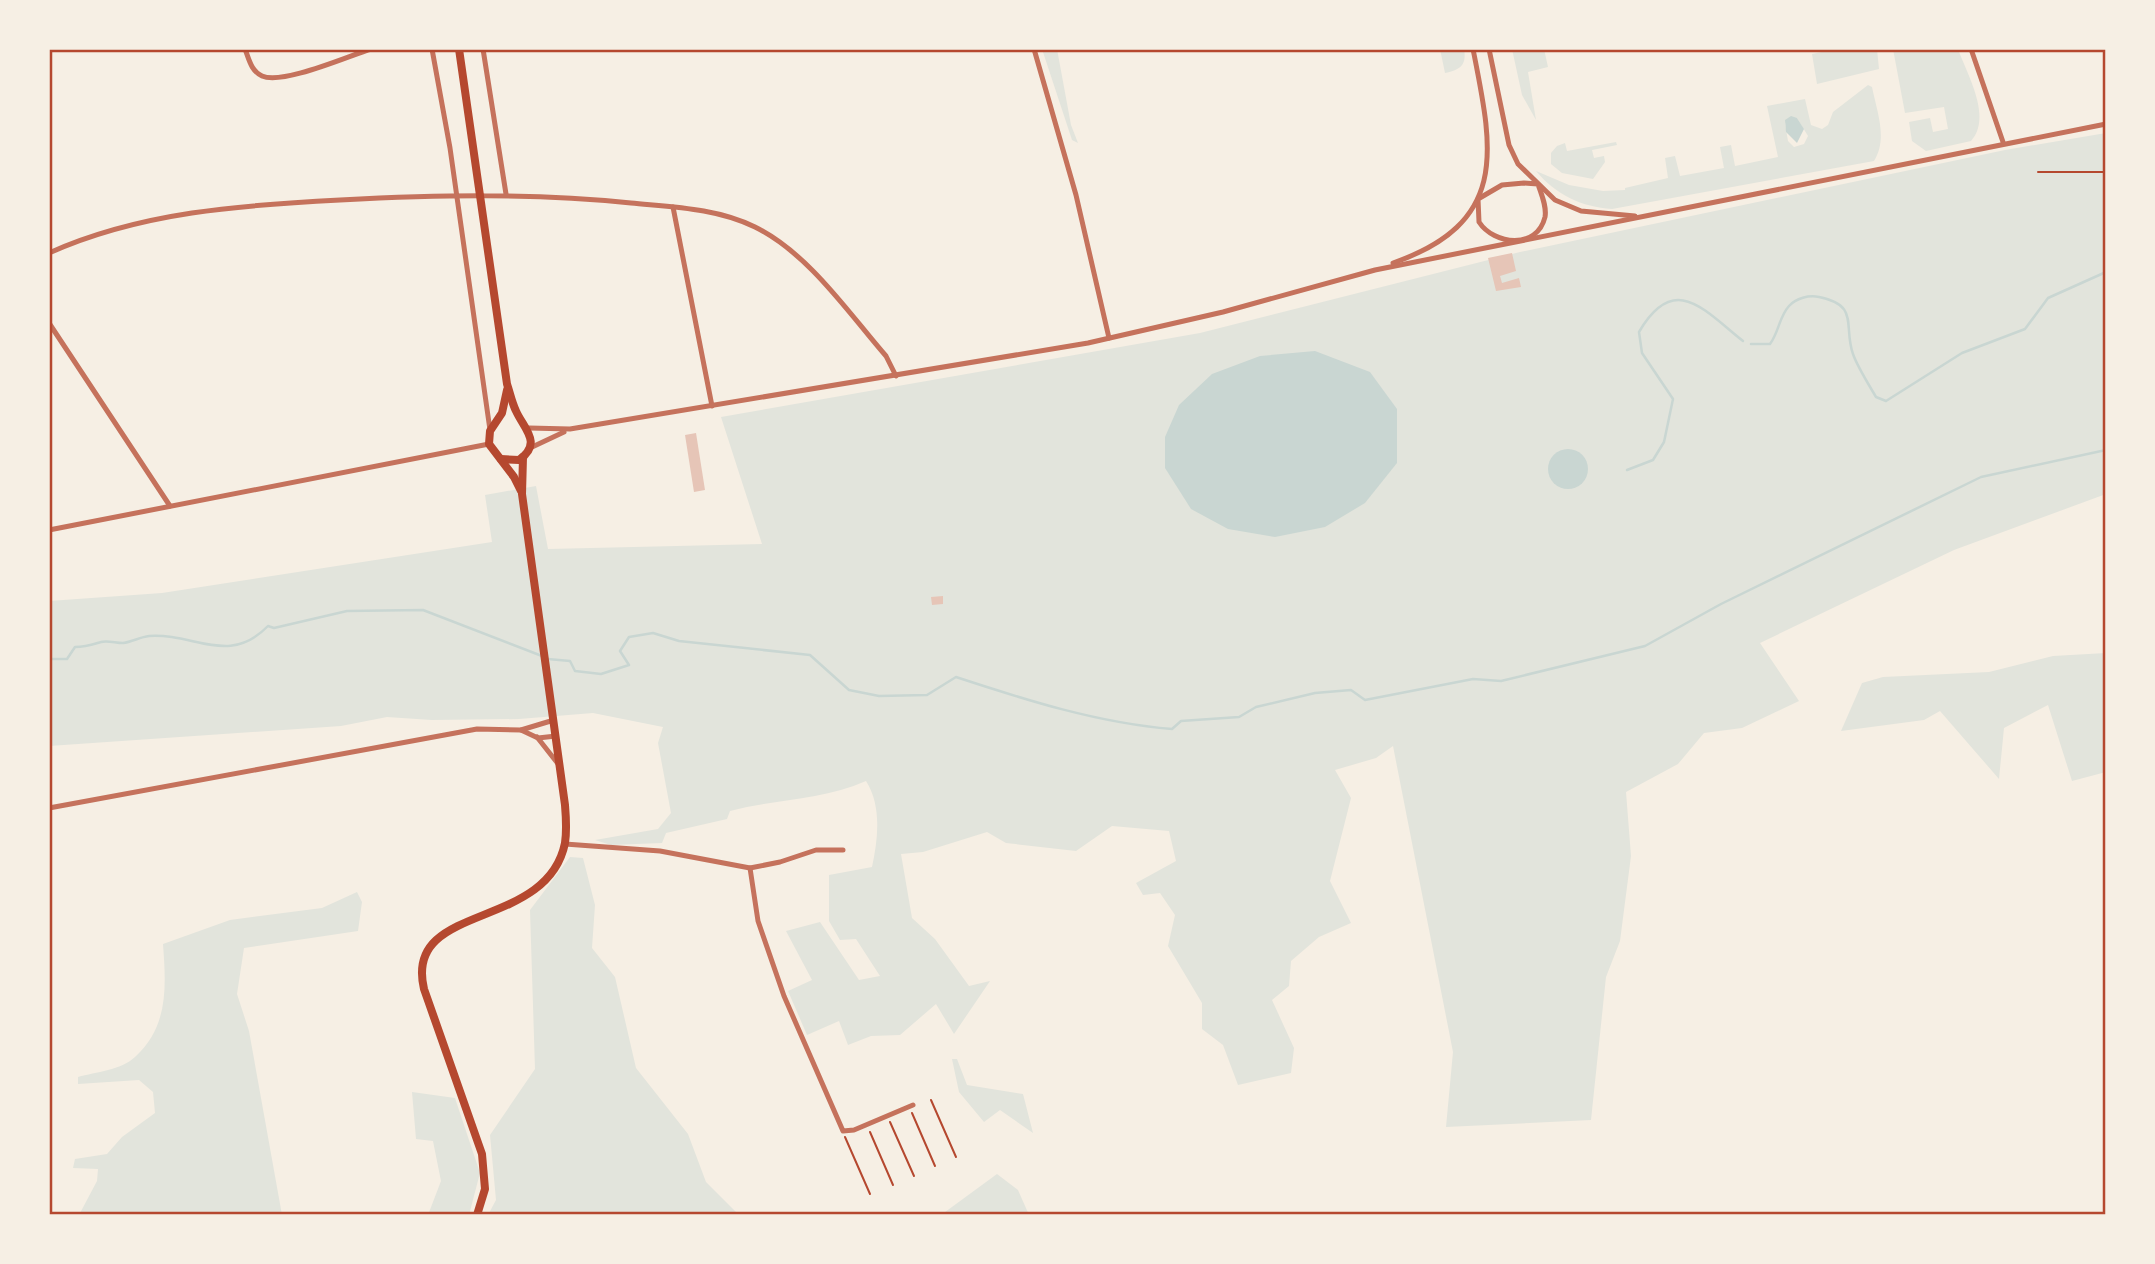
<svg xmlns="http://www.w3.org/2000/svg" width="2155" height="1264" font-family="Inter,sans-serif">
<rect width="100%" height="100%" fill="#f6efe4"/>
<g fill="#e2e4dc" fill-rule="evenodd">
<path d="M1042,49H1057L1071,125L1078,143L1072,140Z"/>
<path d="M1440,49H1464C1467,65 1460,70 1445,73Z"/>
<path d="M1512,49H1544L1548,67L1528,72L1536,120L1522,95Z"/>
<path d="M1836,49H1877L1879,69L1817,84L1812,54Z"/>
<path d="M1893,49H1958C1967,74 1993,118 1971,141L1926,151L1912,141L1909,122L1930,118L1933,132L1948,129L1944,107L1905,113Z"/>
<path d="M1868,85L1872,87C1877,112 1888,139 1874,161L1612,209C1582,207 1556,195 1536,171L1569,185L1603,191L1625,190V188L1668,178L1665,158L1675,156L1680,176L1724,168L1720,147L1731,145L1735,166L1778,157L1767,106L1805,99L1811,125L1822,129L1828,125L1833,112ZM1797,118L1808,136L1804,144L1794,147L1788,141L1785,123Z"/>
<path d="M2106,133V494L1954,550L1760,643L1799,701L1742,728L1704,733L1678,764L1626,792L1631,856L1620,941L1606,977L1591,1120L1446,1127L1453,1052L1393,746L1376,758L1335,770L1351,798L1330,881L1351,923L1319,937L1291,961L1289,986L1272,1000L1294,1048L1291,1073L1238,1085L1223,1045L1202,1029V1003L1168,946L1175,915L1160,893L1143,895L1136,883L1176,861L1169,831L1112,826L1076,851L1006,843L987,832L923,852L901,854L912,918L935,939L969,986L990,981L954,1034L936,1004L900,1035L871,1036L848,1045L839,1021L807,1035L788,991L812,980L786,931L820,922L859,980L880,976L856,939L840,940L829,921V875L872,867C878,839 882,806 866,781C823,800 775,799 730,811L727,819L666,833L662,843L611,845L595,840L658,829L671,813L658,743L663,727L593,713L519,719L432,720L387,717L341,726L49,746V601L162,593L492,542L485,495L536,486L548,549L762,544L721,417L1200,333L1520,252L2005,150Z"/>
<path d="M1616,142L1617,145L1592,150L1594,158L1604,156L1605,162L1593,179L1562,173L1551,164V153L1557,146L1565,143L1567,151Z"/>
<path d="M2106,653V772L2072,781L2048,705L2004,728L1999,779L1940,711L1924,720L1841,731L1862,683L1883,677L1989,672L2053,656Z"/>
<path d="M570,857L583,858L595,905L592,948L615,977L636,1068L688,1134L706,1182L739,1215H488L496,1200L490,1135L535,1069L530,910Z"/>
<path d="M357,892L362,902L358,931L244,948L237,994L249,1031L282,1215H79L97,1181L98,1169L73,1168L75,1159L107,1154L122,1137L155,1113L153,1092L139,1080L78,1084V1077C96,1072 121,1070 135,1057C169,1026 166,986 163,944L230,920L322,908Z"/>
<path d="M952,1059H957L967,1085L1023,1094L1033,1133L1000,1110L984,1122L959,1092Z"/>
<path d="M412,1092L455,1098L480,1173L469,1215H428L441,1181L433,1141L416,1139Z"/>
<path d="M997,1174L1018,1190L1029,1215H941Z"/>
</g>
<g fill="#c9d6d2">
<path d="M1791,116L1797,118L1804,129L1797,143L1786,132L1785,120Z"/>
<path d="M1315,351L1370,372L1397,409V463L1365,503L1325,527L1275,537L1228,529L1191,509L1165,468V437L1179,405L1212,374L1260,356Z"/>
<circle cx="1568" cy="469" r="20"/>
</g>
<g fill="none" stroke-linecap="round" stroke-linejoin="round">
<g stroke="#c9d6d2" stroke-width="2.5">
<path d="M1751,344H1770C1779,332 1779,317 1789,306C1796,298 1809,295 1819,297C1860,305 1843,326 1853,354C1857,366 1869,385 1876,397L1886,401L1962,353L2025,329L2048,298L2106,272"/>
<path d="M1627,470L1653,460L1664,442L1673,399L1642,353L1639,332C1674,272 1703,309 1743,341"/>
<path d="M49,659H67L75,647C86,647 91,645 101,642C107,640 116,643 123,643C132,642 140,637 149,636C195,633 229,666 268,626L274,628L347,611L423,610L542,656"/>
<path d="M548,659L570,661L575,671L601,674L629,665L620,651L629,637L653,633L679,641L810,655L849,690L879,696L927,695L956,677C1026,700 1098,723 1172,729L1181,721L1239,717L1256,707L1315,693L1351,690L1365,700L1473,679L1501,681L1645,646L1721,604L1981,477L2106,450"/>
</g>
</g>
<g fill="#e6c5b7">
<path d="M1512,253L1516,271L1500,276L1502,283L1519,278L1521,287L1496,291L1488,258Z"/>
<path d="M696,433L705,490L694,492L685,435Z"/>
<path d="M943,596V604L932,605L931,597Z"/>
</g>
<g fill="none" stroke-linecap="round" stroke-linejoin="round">
<g stroke="#b5482f" stroke-width="2">
<path d="M2038,172H2106"/>
<path d="M931,1100L956,1157"/>
<path d="M912,1113L935,1166"/>
<path d="M890,1122L914,1176"/>
<path d="M870,1132L893,1185"/>
<path d="M845,1137L870,1194"/>
</g>
<g stroke="#c5725c" stroke-width="5">
<path d="M245,49C249,59 251,71 262,76C283,85 348,56 371,49"/>
<path d="M432,49L450,148L490,430"/>
<path d="M483,49L506,194"/>
<path d="M1034,49L1076,195L1109,338"/>
<path d="M1489,49L1509,145L1518,164L1555,200L1581,211L1635,216"/>
<path d="M1971,49L2003,142"/>
<path d="M1524,183L1538,184C1541,194 1547,206 1545,217C1537,250 1494,245 1479,222L1478,199L1502,185Z"/>
<path d="M673,207L712,406"/>
<path d="M49,253C140,212 242,205 340,200C438,195 533,193 631,203C672,207 717,208 755,227C809,254 847,311 886,356L896,376"/>
<path d="M1393,263C1510,222 1493,150 1473,49"/>
<path d="M49,323L170,506"/>
<path d="M529,428L570,429L1088,343L1223,312L1375,270L2106,124"/>
<path d="M530,448L564,432"/>
<path d="M49,530L489,444"/>
<path d="M521,730L538,738L556,736"/>
<path d="M537,737L559,765"/>
<path d="M49,808L477,729L521,730L554,720"/>
<path d="M565,844L660,851L750,868L780,862L816,850H843"/>
<path d="M750,868L758,921L784,996L843,1131L854,1130L913,1105"/>
</g>
<g stroke="#b5482f" stroke-width="8">
<path d="M459,49L507,384C510,393 512,403 516,411C524,429 543,443 519,460L501,459"/>
<path d="M507,390L502,413L490,431L489,444L514,477L521,491"/>
<path d="M477,1215L485,1189L482,1154L424,989C403,901 547,932 565,843C567,830 566,817 565,805L522,494L523,457"/>
</g>
</g>
<rect width="2155" height="1264" fill="none" stroke="#f6efe4" stroke-width="102"/>
<rect x="51" y="51" width="2053" height="1162" fill="none" stroke="#b5482f" stroke-width="2.5"/>
</svg>
